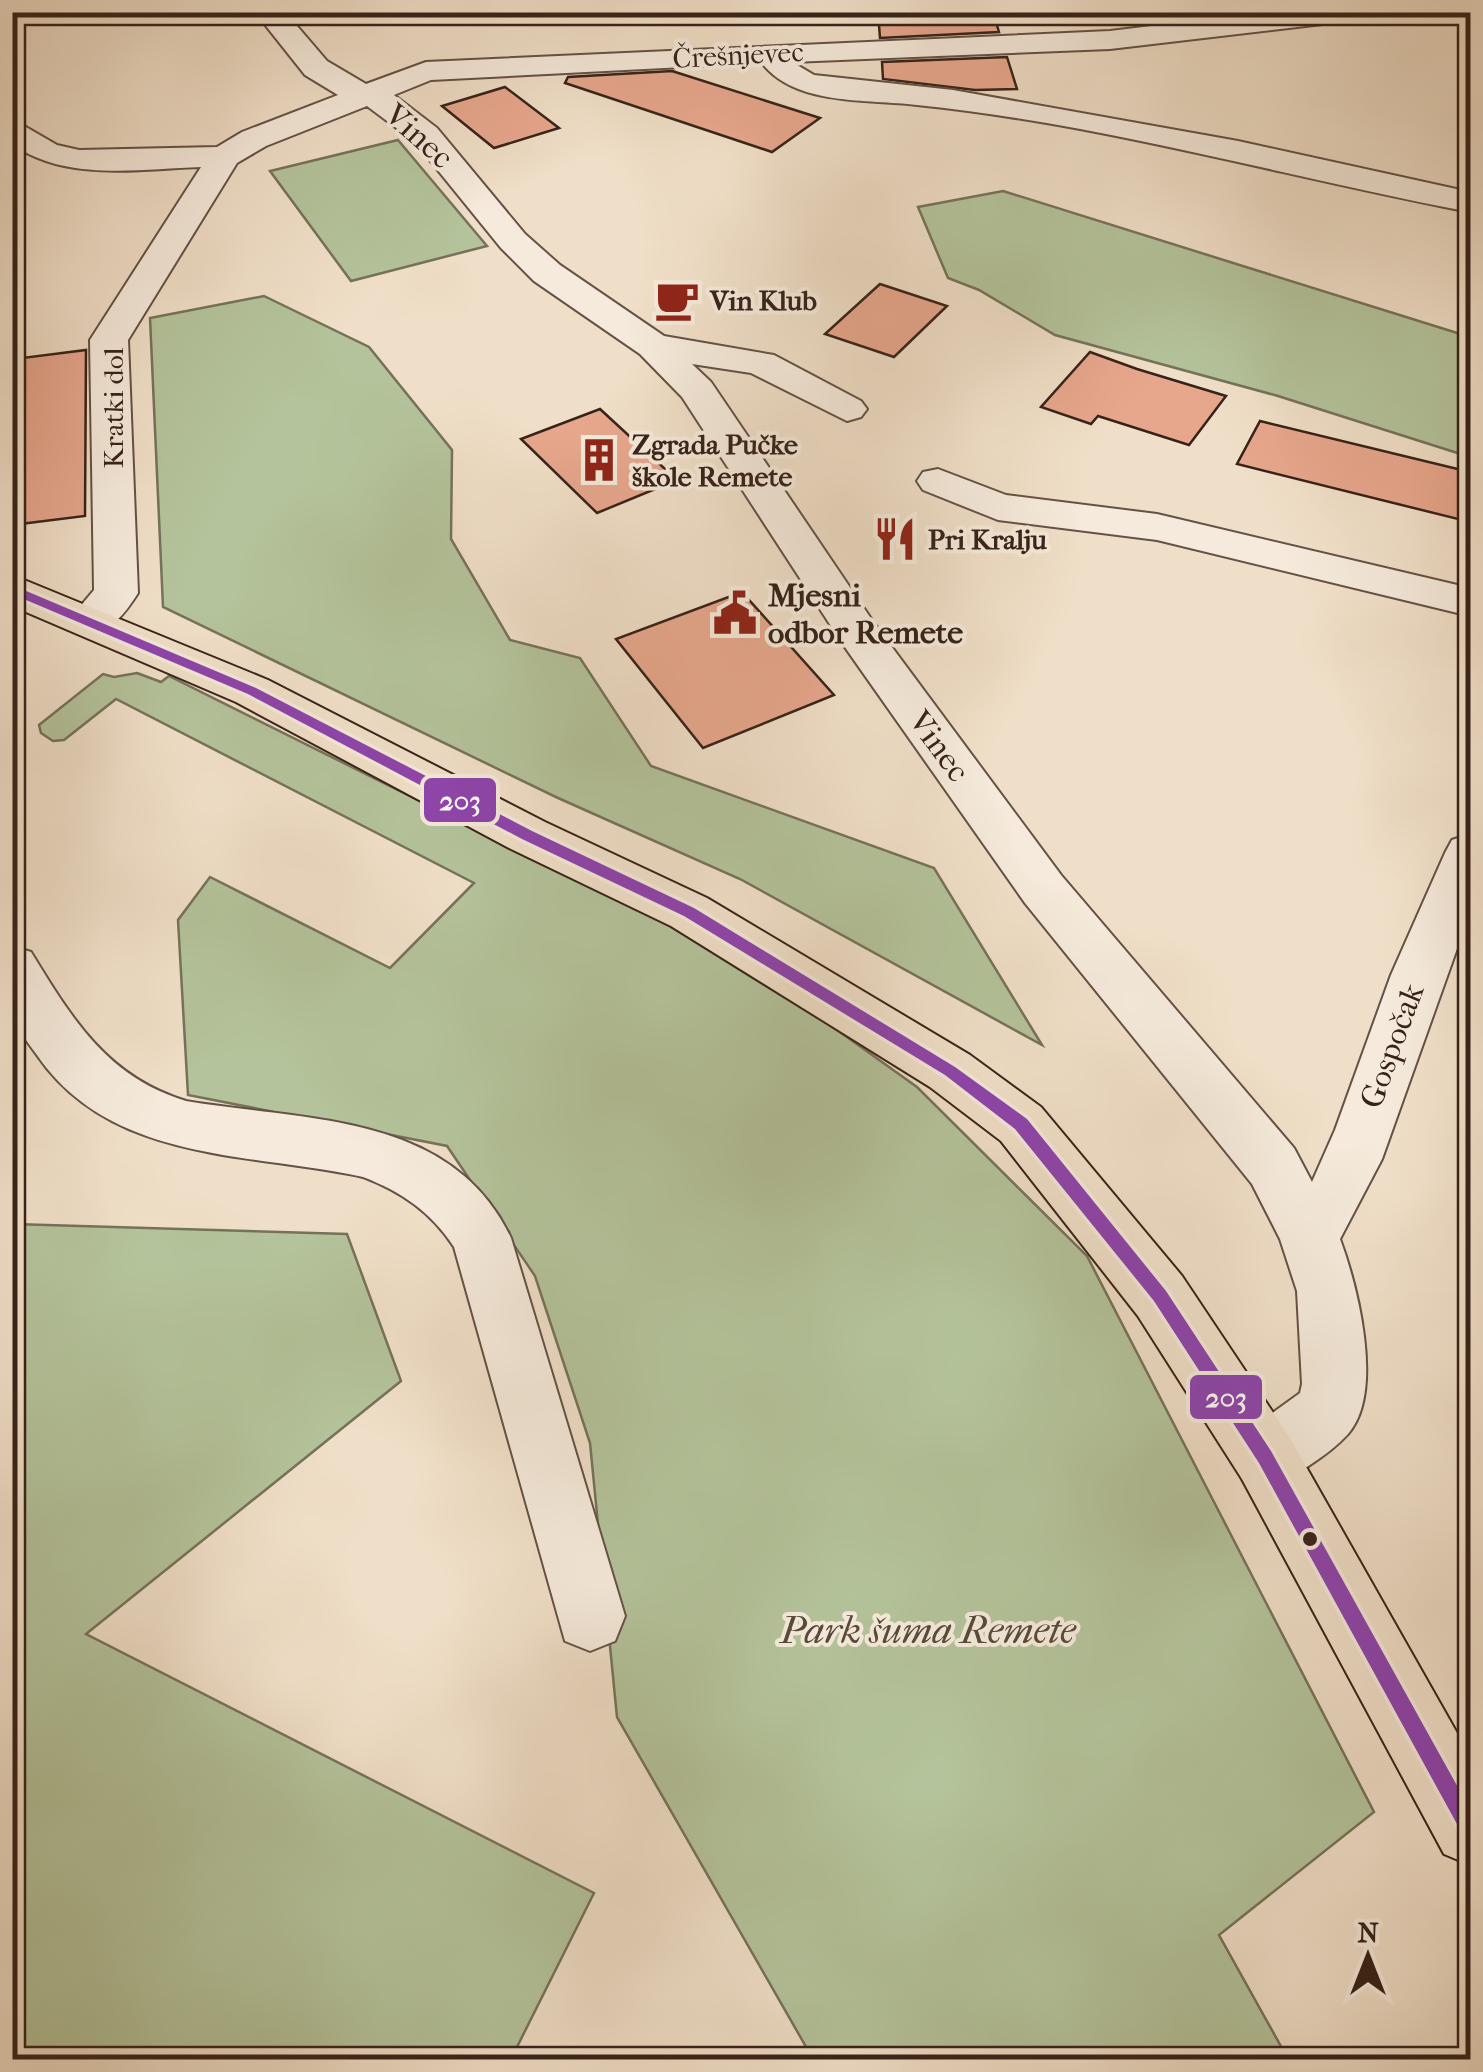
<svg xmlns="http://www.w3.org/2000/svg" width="1483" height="2072" font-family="'IM FELL French Canon',serif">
<rect width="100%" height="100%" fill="#f0dfc8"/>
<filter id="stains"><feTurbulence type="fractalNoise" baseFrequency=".002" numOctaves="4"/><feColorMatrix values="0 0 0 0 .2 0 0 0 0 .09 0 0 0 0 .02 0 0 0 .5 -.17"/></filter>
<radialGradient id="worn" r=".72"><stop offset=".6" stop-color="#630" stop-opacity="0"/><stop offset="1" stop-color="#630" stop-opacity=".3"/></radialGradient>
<g fill="#b4c39b" stroke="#76725a" stroke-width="2.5">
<path d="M398,140L487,246L351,281L270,171Z"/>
<path d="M1003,191L1470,337V457L1278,396L1055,335L979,290L948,278L918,207Z"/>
<path d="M264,296L369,347L452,450L451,539L510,640L580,658L651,766L934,868L1042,1045L740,879L558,798L163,607L150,318Z"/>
<path d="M137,673L161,682L169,676L739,960L917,1087L1087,1256L1374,1812L1219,1935L1288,2059H813L617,1717L590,1443L535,1276L447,1146L188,1095L178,920L210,877L390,968L474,883L116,699L64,740L53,741L41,733L39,725L103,674L114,677Z"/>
<path d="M13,1224L347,1234L401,1381L86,1634L594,1893L511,2059H13Z"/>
</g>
<g fill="#e7a78d" stroke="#372219" stroke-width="2.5">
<path d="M878,12H993L999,32L880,38Z"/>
<path d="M1007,57L1017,89L975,90L883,79L882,62Z"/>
<path d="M672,71L820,118L772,152L565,83L568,77Z"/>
<path d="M505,87L559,128L494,148L442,106Z"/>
<path d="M880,284L947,306L894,357L825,334Z"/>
<path d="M86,350L85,516L12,525L22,358Z"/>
<path d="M1090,352L1137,369L1226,396L1189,445L1098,416L1091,424L1041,407Z"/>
<path d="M600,409L677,480L597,513L521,439Z"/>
<path d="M1260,421L1470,472V522L1237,464Z"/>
<path d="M742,592L834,695L703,748L616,639Z"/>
</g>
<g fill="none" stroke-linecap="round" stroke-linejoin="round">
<g stroke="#655145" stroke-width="4">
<g id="minor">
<path d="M255,12H285L327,61L366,84L426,62L1110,31L1268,12H1362L1348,21L1110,49L792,62L814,75L953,90L1238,141L1470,192V212C1287,177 1104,124 917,105C867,99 795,106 762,63L431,80L394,95L437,128L525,234L560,265L664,336L774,355L861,401L867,409L861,417L847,421L751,373L692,364L711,382L874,623L1061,875L1294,1148L1312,1182L1335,1130L1391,975L1445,853L1452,840L1470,834V912L1382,1159L1340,1239C1357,1285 1385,1392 1348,1434C1328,1456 1293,1477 1265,1489L1242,1479L1232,1457L1242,1435L1300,1393L1302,1384L1297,1291L1280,1239L1252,1184L1025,903L842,643L682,397L640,354L534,281L501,248L415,142L367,106L266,146L237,163L128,340L138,593C122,618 105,640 74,631L68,621L94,590L90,340L201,167C138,169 66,182 12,144V119L57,145L79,150L217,147L242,132L338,95L305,75Z"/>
<path d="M938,469L1006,495L1157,514L1470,588V616L1157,540L998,520L923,490L917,481L923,472Z"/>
<path d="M12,946L31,952C72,1019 107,1077 186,1101C304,1121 452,1112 511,1238L625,1616L615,1641L590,1651L565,1641L454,1247C431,1212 402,1192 363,1177C248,1152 111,1163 37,1055C29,1044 16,1028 13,1015C7,996 12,967 12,946Z"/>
</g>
</g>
<g stroke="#372219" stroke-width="4">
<path id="major" d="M12,575L268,680L545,822L707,898L970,1055L1041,1107L1182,1276L1288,1435L1470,1756V1865L1444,1854L1242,1479L1138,1316L1001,1141L930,1087L671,926L509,848L236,702L12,606Z"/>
</g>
<use href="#minor" fill="#f5eadb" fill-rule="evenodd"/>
<use href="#major" fill="#f0dfc8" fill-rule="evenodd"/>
<g stroke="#f5eadb" stroke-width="7">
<path id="bus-1" d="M12,585L256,688L532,831L694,908L955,1067L1027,1119L1166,1291L1271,1451L1470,1809V1838L1463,1835L1259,1463L1154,1301L1015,1129L945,1075L684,916L522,839L248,694L12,594Z"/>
</g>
<use href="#bus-1" fill="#8e44ad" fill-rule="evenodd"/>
</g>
<defs>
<g id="cafe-bare" transform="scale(3.45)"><path d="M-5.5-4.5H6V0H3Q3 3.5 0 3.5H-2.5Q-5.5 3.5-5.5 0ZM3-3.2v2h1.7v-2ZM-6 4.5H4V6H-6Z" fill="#8f2418" stroke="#f5eadb" stroke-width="2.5" paint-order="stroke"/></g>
<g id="building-bare" transform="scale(3.45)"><path d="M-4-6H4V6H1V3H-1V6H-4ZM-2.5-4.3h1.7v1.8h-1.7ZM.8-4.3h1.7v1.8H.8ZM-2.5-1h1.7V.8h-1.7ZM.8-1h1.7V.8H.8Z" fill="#8f2418" stroke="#f5eadb" stroke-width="2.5" paint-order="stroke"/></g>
<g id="restaurant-bare" transform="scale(3.45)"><path d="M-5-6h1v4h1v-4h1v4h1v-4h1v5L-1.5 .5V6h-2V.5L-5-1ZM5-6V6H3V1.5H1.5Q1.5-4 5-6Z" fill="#8f2418" stroke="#f5eadb" stroke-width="2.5" paint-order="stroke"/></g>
<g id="civic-bare" transform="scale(3.45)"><path d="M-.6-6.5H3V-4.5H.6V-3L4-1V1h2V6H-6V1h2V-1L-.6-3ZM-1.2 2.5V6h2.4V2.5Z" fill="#8f2418" stroke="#f5eadb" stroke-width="2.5" paint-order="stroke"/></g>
</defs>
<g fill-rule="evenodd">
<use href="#cafe-bare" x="677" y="300"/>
<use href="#building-bare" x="599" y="460"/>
<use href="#restaurant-bare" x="895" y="539"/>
<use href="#civic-bare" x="735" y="613"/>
</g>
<circle fill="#372219" stroke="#f5eadb" stroke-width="4" cx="1310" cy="1539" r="9"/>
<g text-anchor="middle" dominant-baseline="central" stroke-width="8" stroke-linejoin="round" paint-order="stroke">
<g font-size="28" fill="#372219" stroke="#f5eadb">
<text transform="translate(738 55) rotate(-3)">Črešnjevec</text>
<text transform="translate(113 408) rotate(-90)">Kratki dol</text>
</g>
<g font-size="28" font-weight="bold" fill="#372219" stroke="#f5eadb" text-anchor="start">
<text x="710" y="300">Vin Klub</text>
<text x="632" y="444">Zgrada Pučke<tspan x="632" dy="32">škole Remete</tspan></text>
<text x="928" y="539">Pri Kralju</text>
</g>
<g font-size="32" fill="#372219" stroke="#f5eadb">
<text transform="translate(419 136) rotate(42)">Vinec</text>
<text transform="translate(939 746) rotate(54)">Vinec</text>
<text transform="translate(1392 1046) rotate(-70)">Gospočak</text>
</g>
<g font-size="32" font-weight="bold" fill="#372219" stroke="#f5eadb" text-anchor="start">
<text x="768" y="595">Mjesni<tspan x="768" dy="37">odbor Remete</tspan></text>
</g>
<g font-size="38" font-style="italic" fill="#564a3a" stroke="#f5eadb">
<text x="928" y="1630">Park šuma Remete</text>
</g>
</g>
<g stroke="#f5eadb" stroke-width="4">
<rect x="422" y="776" width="76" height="48" rx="10" fill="#8e44ad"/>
<rect x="1188" y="1373" width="76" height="48" rx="10" fill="#8e44ad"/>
</g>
<g font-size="28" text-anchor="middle" font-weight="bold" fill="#fff">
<text x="460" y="810">203</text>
<text x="1226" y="1407">203</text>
</g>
<rect width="1483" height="2072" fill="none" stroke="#f0dfc8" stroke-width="50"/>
<rect x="15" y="15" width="1453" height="2042" fill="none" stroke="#372219" stroke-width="5"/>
<rect x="25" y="25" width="1433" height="2022" fill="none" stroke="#372219" stroke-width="2.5"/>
<g transform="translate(1368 1957)" stroke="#f5eadb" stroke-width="8" paint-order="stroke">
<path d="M0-8L18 38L0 25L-18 38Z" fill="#372219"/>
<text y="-15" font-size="28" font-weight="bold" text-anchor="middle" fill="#372219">N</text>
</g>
<rect width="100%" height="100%" filter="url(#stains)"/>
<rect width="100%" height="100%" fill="url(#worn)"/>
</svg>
